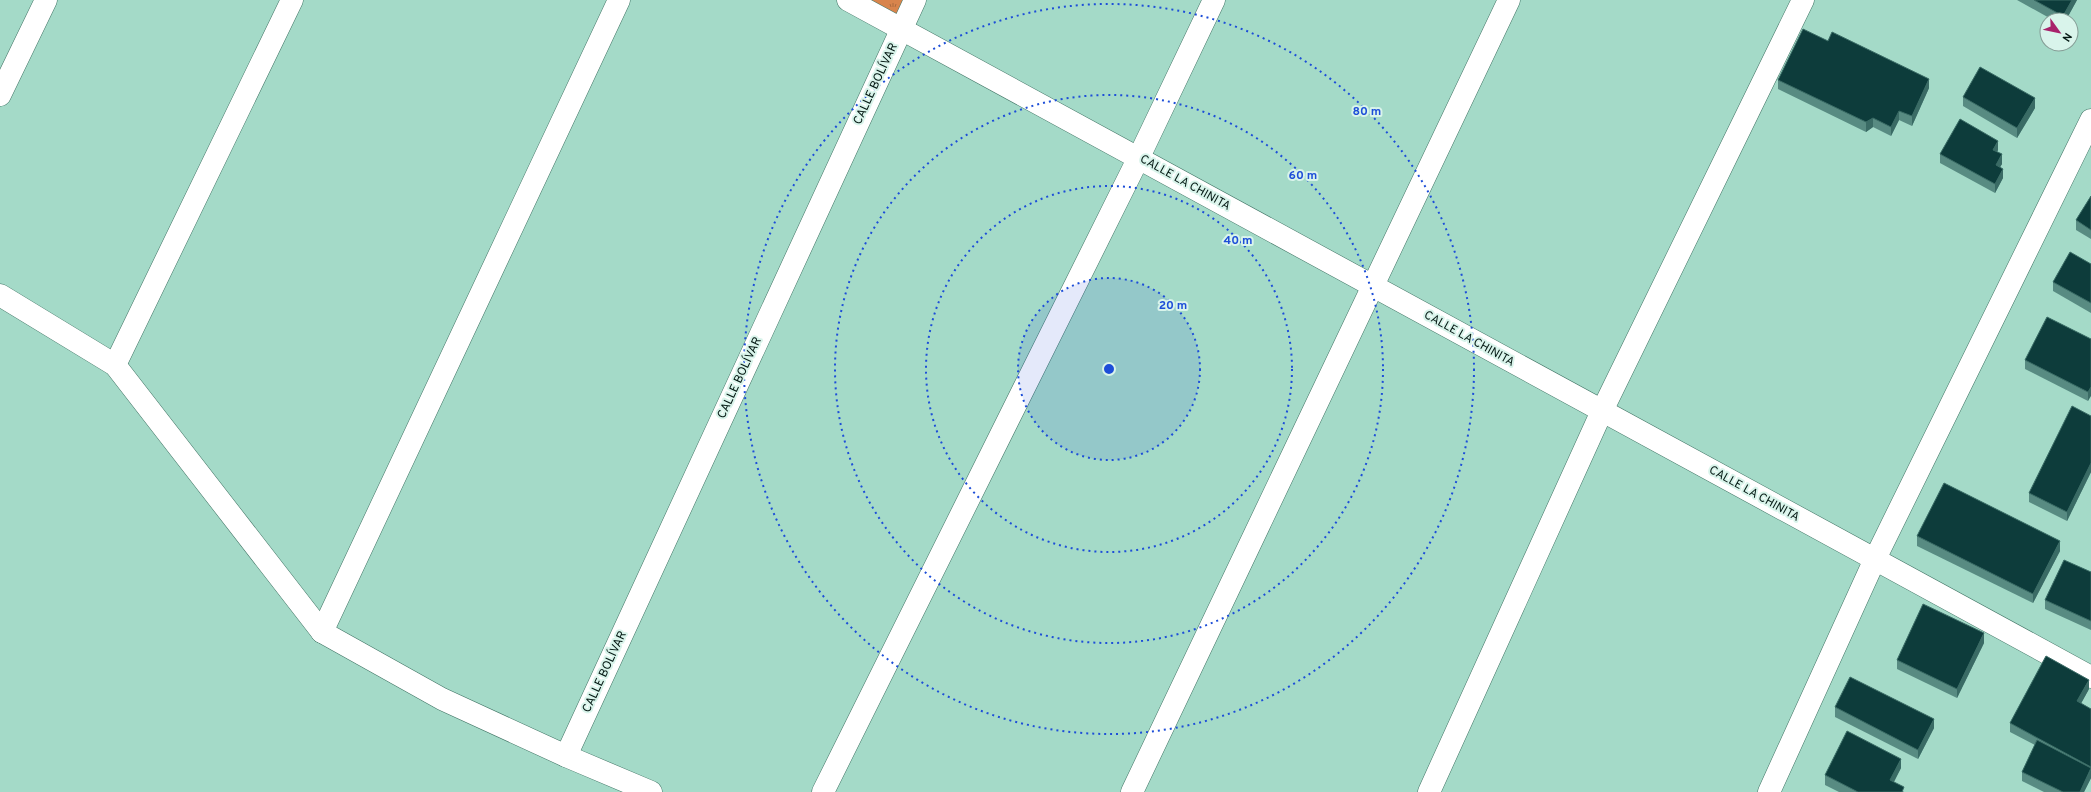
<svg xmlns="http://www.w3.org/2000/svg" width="2091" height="792" font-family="Overpass,sans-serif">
<defs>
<pattern id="grass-tufts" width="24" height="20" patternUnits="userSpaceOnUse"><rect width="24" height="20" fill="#d8844c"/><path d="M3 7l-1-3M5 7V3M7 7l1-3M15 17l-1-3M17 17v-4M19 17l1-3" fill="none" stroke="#ad6b3e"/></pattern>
</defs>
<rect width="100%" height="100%" fill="#a4dac8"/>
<path fill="url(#grass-tufts)" d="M870,0H906L899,15Z"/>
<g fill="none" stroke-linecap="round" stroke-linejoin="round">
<g stroke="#417465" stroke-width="23">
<g id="street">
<path d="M848,0L2091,677"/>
<path d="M0,95L46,0"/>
<path d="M0,295L115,365L322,632L442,699L566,756L651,792"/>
<path d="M115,365L292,0"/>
<path d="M322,632L619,0"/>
<path d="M566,756L915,0"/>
<path d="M823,792L1139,157L1214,0"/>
<path d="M1132,792L1509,0"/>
<path d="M1429,792L1602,411L1803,0"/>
<path d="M1769,792L1875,559L2091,120"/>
</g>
</g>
<use href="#street" stroke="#fff" stroke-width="22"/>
</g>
<g fill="#588b82">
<path d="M2017,0H2077L2066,20H2053Z"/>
<path d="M1778,80L1929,88L1912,126L1899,120L1891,136L1873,127L1866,132L1778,89Z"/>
<path d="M1963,97L2035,108L2017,138L1963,106Z"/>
<path d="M1998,150L1997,152L2002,164L2000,167L2003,178L1995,193L1940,163V154Z"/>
<path d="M2091,196V239L2076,230V220Z"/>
<path d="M2091,264V313L2053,291V282Z"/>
<path d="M2091,339L2088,401L2025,369V360Z"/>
<path d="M2091,416V472L2067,521L2029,502V493Z"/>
<path d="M1917,536L2060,551L2033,603L1917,546Z"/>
<path d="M2091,572V630L2045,609V600Z"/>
<path d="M1984,643L1957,698L1897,669V660Z"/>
<path d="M2089,689L2081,703L2091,709V778L2084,792H2044L2022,781V772L2035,745L2010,732V723Z"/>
<path d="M1835,707L1934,728L1918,759L1835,717Z"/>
<path d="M1901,768L1893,782L1904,792H1839L1825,785V775Z"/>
</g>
<g fill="#3a6b65">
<path d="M2072,0H2077L2066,20H2063V16Z"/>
<path d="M1929,79V88L1912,126V116Z"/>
<path d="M2035,98V108L2017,138V128Z"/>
<path d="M1899,111V120L1891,136V127Z"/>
<path d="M1873,118V127L1866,132V122Z"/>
<path d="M1998,141V150L1993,159V150Z"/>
<path d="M2002,154V164L1996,174V165Z"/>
<path d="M2003,169V178L1995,193V184Z"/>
<path d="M2091,387V396L2088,401V392Z"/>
<path d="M2091,463V472L2067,521V512Z"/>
<path d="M2060,541V551L2033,603V594Z"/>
<path d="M1984,633V643L1957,698V689Z"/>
<path d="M2089,680V689L2077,711V701Z"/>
<path d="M1934,719V728L1918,759V750Z"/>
<path d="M1901,759V768L1890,790V780Z"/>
<path d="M2091,769V778L2084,792H2080Z"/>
</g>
<g fill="#0d3c3b" stroke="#3a6b65">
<path d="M2034,0H2072L2063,16Z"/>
<path d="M1803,29L1828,41L1832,32L1929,79L1912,116L1899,111L1891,127L1873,118L1866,122L1778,80Z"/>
<path d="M1980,67L2035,98L2017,128L1963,97Z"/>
<path d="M1960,119L1998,141L1993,150L2002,154L1996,165L2003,169L1995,184L1940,154Z"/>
<path d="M2091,196V230L2076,220Z"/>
<path d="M2070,252L2091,264V303L2053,282Z"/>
<path d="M2047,317L2091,339V387L2088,392L2025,360Z"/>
<path d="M2072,406L2091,416V463L2067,512L2029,493Z"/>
<path d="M1944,483L2060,541L2033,594L1917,536Z"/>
<path d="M2064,560L2091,572V621L2045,600Z"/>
<path d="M1923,604L1984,633L1957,689L1897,660Z"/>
<path d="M2046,656L2089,680L2077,701L2091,709V767L2010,723Z"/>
<path d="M1850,677L1934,719L1918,750L1835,707Z"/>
<path d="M1847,731L1901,759L1890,780L1904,787L1902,792H1858L1825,775Z"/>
<path d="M2037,740L2091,768L2080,792H2063L2022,772Z"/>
</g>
<circle cx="1109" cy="369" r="91" fill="#1d4ed8" fill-opacity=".12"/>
<g fill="none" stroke="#1d4ed8" stroke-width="2" stroke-dasharray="2 4">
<circle cx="1109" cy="369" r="91"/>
<circle cx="1109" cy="369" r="183"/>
<circle cx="1109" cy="369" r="274"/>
<circle cx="1109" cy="369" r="365"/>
</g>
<g text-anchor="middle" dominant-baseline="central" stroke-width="4" stroke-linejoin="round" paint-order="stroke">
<g font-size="12" fill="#041813" stroke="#d9f4eb">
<text transform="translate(876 84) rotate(-65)">CALLE BOLÍVAR</text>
<text transform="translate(1185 183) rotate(29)">CALLE LA CHINITA</text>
<text transform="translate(1469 339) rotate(29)">CALLE LA CHINITA</text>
<text transform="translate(740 378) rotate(-65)">CALLE BOLÍVAR</text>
<text transform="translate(1754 494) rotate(29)">CALLE LA CHINITA</text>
<text transform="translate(605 672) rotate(-65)">CALLE BOLÍVAR</text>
</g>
</g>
<circle cx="1109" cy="369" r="6" fill="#1d4ed8" stroke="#d9f4eb" stroke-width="2"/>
<g font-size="12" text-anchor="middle" font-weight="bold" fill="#1d4ed8" stroke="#d9f4eb" stroke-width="4" stroke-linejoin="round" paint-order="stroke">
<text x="1367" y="115">80 m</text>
<text x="1303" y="179">60 m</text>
<text x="1238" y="244">40 m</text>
<text x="1173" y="309">20 m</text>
</g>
<g transform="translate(2059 32) rotate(123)"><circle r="19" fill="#d9f4eb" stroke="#849c95"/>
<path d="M0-3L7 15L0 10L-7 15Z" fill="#a8226b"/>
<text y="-6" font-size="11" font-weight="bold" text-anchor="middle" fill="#041813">N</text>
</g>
</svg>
